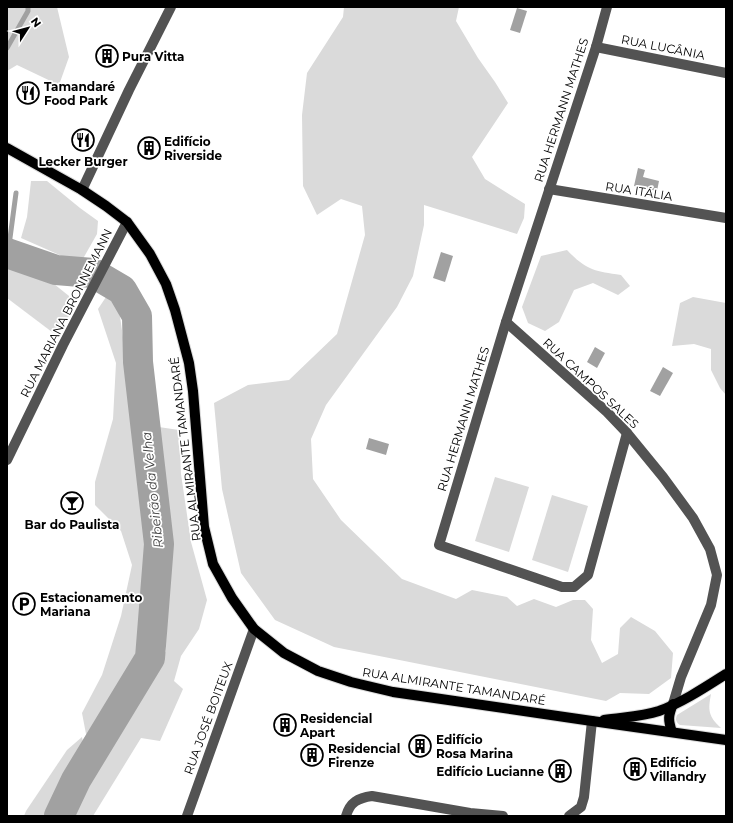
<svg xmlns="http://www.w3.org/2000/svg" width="733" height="823" font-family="Montserrat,sans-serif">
<rect width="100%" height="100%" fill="#fff"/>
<g fill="#dadada">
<path d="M7,7H57L69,57L59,85L17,65L7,71Z"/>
<path d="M344,7H459L456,21L478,58L495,82L508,103L472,157L485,179L525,204L524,218L517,234L424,205V225L413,276L397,307L326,405L311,439L313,479L341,520L402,579L456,599L472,590L507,597L517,606L534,599L556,607L573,600H585L593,609L591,640L602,663L618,654L620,628L631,617L655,631L673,653L671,678L649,694L620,693L606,701L334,647L275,620L241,573L222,489L214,403L248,385L289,380L337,334L365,235L362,206L341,199L317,215L303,186L302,115L307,73L343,17Z"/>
<path d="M31,181H47L80,208L98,221L97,234L80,264L21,238L27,217Z"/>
<path d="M567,250C586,270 594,271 621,275L630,286L618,295L593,283L574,290L559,322L545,331L528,323L522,307L541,256Z"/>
<path d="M7,260L49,280L69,296V316L56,335L7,298Z"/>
<path d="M108,294L118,302L132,402L140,478L144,527V580L137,655L93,732L86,734L82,713L102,675L121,616L132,565L121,531L95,505V482L113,419L116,363L98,309Z"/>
<path d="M693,297L726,303V395L720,388L711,370V349L694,344L672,346L680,303Z"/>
<path d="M152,426L179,430L181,474L191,542L207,600L199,629L181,656L174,681L183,689L160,741L141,738L93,816H69L87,779L149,681L166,651L167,586L166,489L157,474Z"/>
<path d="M495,477L529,487L509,552L475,541Z"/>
<path d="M552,495L588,506L568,572L532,560Z"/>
<path d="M711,694C708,710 708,716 721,728L680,725C676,722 675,720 677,715Z"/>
<path d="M82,737L84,747L73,772L48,816H24L26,811L67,750Z"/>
</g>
<g fill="#a1a1a1">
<path d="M517,8L527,11L520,33L510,30Z"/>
<path d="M638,168L645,170L643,177L659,181L657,191L634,186Z"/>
<path d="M441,252L453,256L445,282L433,278Z"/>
<path d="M595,347L605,353L597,368L587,362Z"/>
<path d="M663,367L673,373L660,396L650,391Z"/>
<path d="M369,438L389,444L386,455L366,449Z"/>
</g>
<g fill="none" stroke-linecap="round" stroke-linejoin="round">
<g stroke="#a1a1a1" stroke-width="5">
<path d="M7,48L28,11V7"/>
<path d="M8,253L16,193"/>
</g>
<path stroke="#a1a1a1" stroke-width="30" d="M7,253L56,270L93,273L122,290L137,316L138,362L159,544L150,658L76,780L59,816"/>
<g stroke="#dbdbdb" stroke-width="12">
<g id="major">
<path d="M7,148L82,190L106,206L127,222L150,254L166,284L175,310L189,363L193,391L204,527L213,564L232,598L254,629L284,653L318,671L351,682L393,692L592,721L726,740"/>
<path d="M604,720C622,717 641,717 659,711C683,702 704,688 726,674"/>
<path d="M672,732C668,720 668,716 673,704"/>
</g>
</g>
<g stroke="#535353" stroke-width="10">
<path d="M607,7L596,47L506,322L439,545L562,587H574L588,575L627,433"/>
<path d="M596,47L726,73"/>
<path d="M549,189L726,218"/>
<path d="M82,190L129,90L171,7"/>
<path d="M506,322L607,412L627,433L663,477L693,518L710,549L717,575L711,605L681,677L673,704"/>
<path d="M7,460L63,345L127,222"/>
<path d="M187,816L254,629"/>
<path d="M346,816C350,802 358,798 372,796L470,813L503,816"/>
<path d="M569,816L581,807L584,797L592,721"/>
</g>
<use href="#major" stroke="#000" stroke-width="10"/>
</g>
<defs>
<g id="building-ring" transform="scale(1.15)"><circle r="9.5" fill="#fff" stroke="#000" stroke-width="1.5"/><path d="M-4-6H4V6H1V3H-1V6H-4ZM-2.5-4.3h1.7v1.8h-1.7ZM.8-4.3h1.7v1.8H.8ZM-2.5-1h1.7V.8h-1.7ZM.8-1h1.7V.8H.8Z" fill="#000"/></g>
<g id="restaurant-ring" transform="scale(1.15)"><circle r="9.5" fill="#fff" stroke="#000" stroke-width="1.5"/><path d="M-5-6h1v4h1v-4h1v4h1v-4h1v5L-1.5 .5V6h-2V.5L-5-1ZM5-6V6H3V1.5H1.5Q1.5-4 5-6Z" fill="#000"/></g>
<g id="bar-ring" transform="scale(1.15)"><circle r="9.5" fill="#fff" stroke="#000" stroke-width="1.5"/><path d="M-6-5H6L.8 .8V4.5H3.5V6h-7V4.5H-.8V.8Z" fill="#000"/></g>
<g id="parking-ring" transform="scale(1.15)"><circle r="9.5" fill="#fff" stroke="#000" stroke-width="1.5"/><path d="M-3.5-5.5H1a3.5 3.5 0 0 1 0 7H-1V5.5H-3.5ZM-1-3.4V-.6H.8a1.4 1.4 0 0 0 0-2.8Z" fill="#000"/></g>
</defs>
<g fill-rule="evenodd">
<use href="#building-ring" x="107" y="56"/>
<use href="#restaurant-ring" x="28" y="93"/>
<use href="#restaurant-ring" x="83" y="140"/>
<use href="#building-ring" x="149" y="148"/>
<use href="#bar-ring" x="72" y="503"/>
<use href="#parking-ring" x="24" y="604"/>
<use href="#building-ring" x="285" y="725"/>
<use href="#building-ring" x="420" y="746"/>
<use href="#building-ring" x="312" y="755"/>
<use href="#building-ring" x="635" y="769"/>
<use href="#building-ring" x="560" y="771"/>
</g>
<g text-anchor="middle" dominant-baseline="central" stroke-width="3.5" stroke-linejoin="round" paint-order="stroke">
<g font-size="12" fill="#000" stroke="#fff">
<text transform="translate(663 47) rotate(11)">RUA LUCÂNIA</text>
<text transform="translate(561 110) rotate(-72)">RUA HERMANN MATHES</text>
<text transform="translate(639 191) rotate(9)">RUA ITÁLIA</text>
<text transform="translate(66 313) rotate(-63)">RUA MARIANA BRONNEMANN</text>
<text transform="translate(591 383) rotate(43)">RUA CAMPOS SALES</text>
<text transform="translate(463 419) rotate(-73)">RUA HERMANN MATHES</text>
<text transform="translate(185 449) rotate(-97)">RUA ALMIRANTE TAMANDARÉ</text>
<text transform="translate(454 686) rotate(9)">RUA ALMIRANTE TAMANDARÉ</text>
<text transform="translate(208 718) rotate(-70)">RUA JOSÉ BOITEUX</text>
</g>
<g font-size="12" font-weight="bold" fill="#000" stroke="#fff" text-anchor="start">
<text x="122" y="56">Pura Vitta</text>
<text x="44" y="86">Tamandaré<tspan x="44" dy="14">Food Park</tspan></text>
<text x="164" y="141">Edifício<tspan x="164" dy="14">Riverside</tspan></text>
<text x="83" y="161" text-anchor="middle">Lecker Burger</text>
<text x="72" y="524" text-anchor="middle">Bar do Paulista</text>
<text x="40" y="597">Estacionamento<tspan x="40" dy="14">Mariana</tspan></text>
<text x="300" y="718">Residencial<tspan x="300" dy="14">Apart</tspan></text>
<text x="436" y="739">Edifício<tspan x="436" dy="14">Rosa Marina</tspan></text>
<text x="328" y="748">Residencial<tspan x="328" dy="14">Firenze</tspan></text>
<text x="650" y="762">Edifício<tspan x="650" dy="14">Villandry</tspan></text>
<text x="544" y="771" text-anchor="end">Edifício Lucianne</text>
</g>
<g font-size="13" font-style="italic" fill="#424242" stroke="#fff">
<text transform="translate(152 490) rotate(-96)">Ribeirão da Velha</text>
</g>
</g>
<rect width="733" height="823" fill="none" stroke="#000000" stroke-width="16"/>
<g transform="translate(28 28) rotate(54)" stroke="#ffffff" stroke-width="3" paint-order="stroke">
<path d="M0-3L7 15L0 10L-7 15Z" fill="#000000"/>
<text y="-6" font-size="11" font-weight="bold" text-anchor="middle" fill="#000000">N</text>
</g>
</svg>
